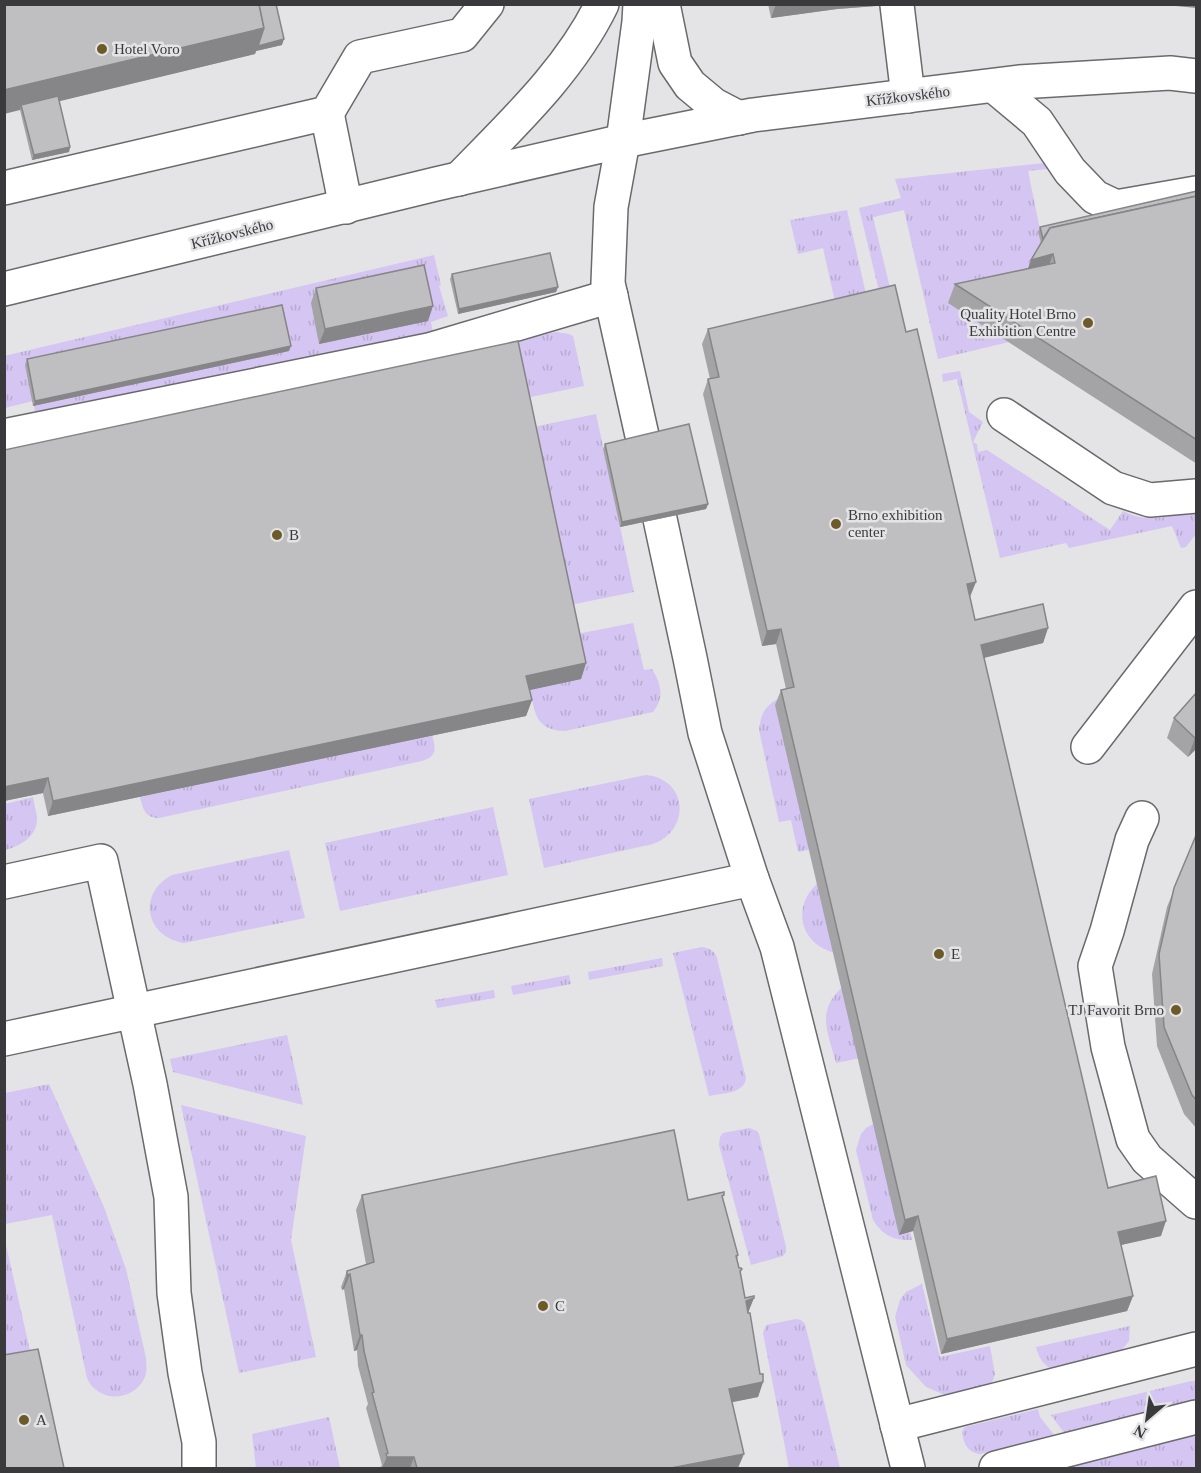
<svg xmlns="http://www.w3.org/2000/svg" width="1201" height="1473" font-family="'Times New Roman',serif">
<defs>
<pattern id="grass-tufts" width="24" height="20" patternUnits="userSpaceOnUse" patternTransform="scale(1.5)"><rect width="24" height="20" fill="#d5c5f2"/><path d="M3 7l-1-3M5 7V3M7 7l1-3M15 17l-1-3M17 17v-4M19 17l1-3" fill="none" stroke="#b8aad0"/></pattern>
</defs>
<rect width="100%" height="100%" fill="#e4e3e6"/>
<g fill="url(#grass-tufts)">
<path d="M1054,162L1058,168L1028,171L1043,244L1020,280L950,304L1009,342L938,359L904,210L873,217L890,288L879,291L859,208L901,198L895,179Z"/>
<path d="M847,210L866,294L835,302L823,248L798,254L790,220Z"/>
<path d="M434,255L441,285L439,286L448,316L431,322L433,333L36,417L33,401L5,408L4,356Z"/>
<path d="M556,332L569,334L573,336L584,386L521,399L514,346L518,340Z"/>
<path d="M960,371L969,412L983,422L973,442L978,445L977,446L978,452L987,450L1110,530L1123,511C1146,524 1173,516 1196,511V534L1186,547L1181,548L1172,526L1069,548L1066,543L1000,558L957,379L943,382L942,374Z"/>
<path d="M596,414L634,592L565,606L528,428Z"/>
<path d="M633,623L644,670L652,669C661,684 665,697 653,712L565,731C535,730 535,713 530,689L572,635Z"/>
<path d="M785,696L811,849L798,852L791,820L779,822L759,730C761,711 767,703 785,696Z"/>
<path d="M432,735C436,749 437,756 422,761L159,818C145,818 143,809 140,797Z"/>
<path d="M646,775C688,779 691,830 653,844L544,868L529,799Z"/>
<path d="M33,797C34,804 36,811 37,817C38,836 21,846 5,850V804Z"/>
<path d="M493,807L508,875L340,911L325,843Z"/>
<path d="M289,850L305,918L184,943C145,937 137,893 172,875Z"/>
<path d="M819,882L836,953C799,945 791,905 819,882Z"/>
<path d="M702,947C709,948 715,951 717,958L746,1079C743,1094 722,1093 709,1096L673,953Z"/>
<path d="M662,958L663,966L589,980L588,972Z"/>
<path d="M569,975L571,984L513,995L511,986Z"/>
<path d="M844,986L860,1058L836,1063C828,1032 815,1010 844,986Z"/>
<path d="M494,990L495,998L437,1008L435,1000Z"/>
<path d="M287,1035L303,1105L173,1072L170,1059Z"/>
<path d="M49,1084L104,1207L126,1269L146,1358C146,1363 147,1368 146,1373C141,1395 112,1404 95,1389C91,1386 89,1382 87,1378L52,1215L5,1224V1093Z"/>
<path d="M181,1105L306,1136L291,1240L316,1357L239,1373Z"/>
<path d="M875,1123L901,1234L910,1232L912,1240C894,1241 882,1235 873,1220L856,1150L861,1134L866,1128Z"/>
<path d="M749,1128L757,1131L759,1134L786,1247V1251L783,1256L751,1265L719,1145L720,1137L723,1133Z"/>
<path d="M4,1236L33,1364L4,1369Z"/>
<path d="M922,1284L940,1357L990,1346L995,1374L993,1380L989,1386L954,1396L945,1395L926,1387L906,1365L895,1317L900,1300L906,1292Z"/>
<path d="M796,1319L801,1320L805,1324L840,1468H789L763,1333L766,1325Z"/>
<path d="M1130,1326L1129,1341L1116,1357L1055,1371C1044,1366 1039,1359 1036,1347Z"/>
<path d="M1191,1381H1196V1403L1065,1434L1051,1415Z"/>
<path d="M1038,1409L1040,1417L1055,1436L980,1454C967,1452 964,1444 962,1432L965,1427Z"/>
<path d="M329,1417L340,1468H256L252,1434Z"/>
<path d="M1196,1434V1468H1050Z"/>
</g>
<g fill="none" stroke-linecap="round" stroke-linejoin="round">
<g stroke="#6a6a6c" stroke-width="36">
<g id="minor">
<path d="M640,4L639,22L623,141L611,207L608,283L643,440"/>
<path d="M663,4L675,63L690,85L714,105L739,118"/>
<path d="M897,5L908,96"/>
<path d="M994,86L1037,122L1070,171L1095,197L1116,207L1196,193"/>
<path d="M327,113L346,207"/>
<path d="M459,179C511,125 569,72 602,4"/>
<path d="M4,188L327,113L360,57L462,35L487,4"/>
<path d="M4,289L436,184L623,141L753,115L1019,82L1170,73L1196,76"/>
<path d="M1004,415L1113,488L1150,500L1196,496"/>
<path d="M4,436L429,350L611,296"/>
<path d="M660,519L690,658L705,733L752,879L777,947L908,1468"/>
<path d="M1088,747L1196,607"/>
<path d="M1142,818L1132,840L1107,931L1095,966L1108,1047L1133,1139L1147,1159L1196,1202"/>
<path d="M4,882L101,861L150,1084L171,1197L174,1293L185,1373L199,1442V1468"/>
<path d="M4,1039L752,879"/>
<path d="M897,1425L1196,1349"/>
<path d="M996,1468L1196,1417"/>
</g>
</g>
<use href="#minor" stroke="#fff" stroke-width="33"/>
</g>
<g fill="#a4a3a6">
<path d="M768,4H902L837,9L771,18Z"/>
<path d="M4,5L282,45L256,51L255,54L59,101L70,147L69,152L32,160L20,110Z"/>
<path d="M1197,191V464L948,303L955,284L1028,268L1041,243L1038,232L1040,227Z"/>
<path d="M452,274L558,287L556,292L458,314L450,279Z"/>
<path d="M316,288L428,321L319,344L311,303Z"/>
<path d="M708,329L970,597L975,620L1048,628L1043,643L984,658L1108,1188L1161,1236L1121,1245L1133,1296L1127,1311L941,1354L913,1231L899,1235L775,705L781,690L786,689L776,644L762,646L703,394L708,379H710L702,344Z"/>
<path d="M289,351L33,406L25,365L27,359Z"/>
<path d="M605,444L708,504L706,509L620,527L603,449Z"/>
<path d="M4,450L586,663L581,679L529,690L532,700L526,716L48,816L43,793L4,801Z"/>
<path d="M1197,692V748L1188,757L1167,738L1174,718Z"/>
<path d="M1197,833V1129L1184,1114L1157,1046L1152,974L1167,907Z"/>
<path d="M362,1195L688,1200L723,1199L738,1255L737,1260L739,1268L742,1269L740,1275L760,1374L763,1382L758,1397L732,1402L738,1468H380L382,1465L366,1408L368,1404L358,1366L357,1350L354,1351L344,1289L342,1290L341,1287L347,1271L366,1264L356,1210Z"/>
</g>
<g fill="#868587">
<path d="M776,4H902L837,9L771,18Z"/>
<path d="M1162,4H1197V8L1165,5Z"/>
<path d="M264,28L284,39L282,45L256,51L255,54L23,110L21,105L20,110L4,114V90Z"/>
<path d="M70,147L69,152L32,160L34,155Z"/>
<path d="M1053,254L1046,274L1024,280L1031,260Z"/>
<path d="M558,287L556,292L458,314L459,309Z"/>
<path d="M433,306L428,321L319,344L325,329Z"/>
<path d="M291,346L289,351L33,406L35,401Z"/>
<path d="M708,504L706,509L620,527L622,522Z"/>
<path d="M976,582L970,597L961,599L967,584Z"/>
<path d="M1048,628L1043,643L975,660L981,645Z"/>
<path d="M781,629L776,644L762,646L767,631Z"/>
<path d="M586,663L581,679L521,692L526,676Z"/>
<path d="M532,700L526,716L48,816L53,801Z"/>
<path d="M1197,736V748L1188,757L1195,738Z"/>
<path d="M48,778L43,793L4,801V787Z"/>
<path d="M918,1216L913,1231L899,1235L905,1220Z"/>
<path d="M1166,1221L1161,1236L1112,1247L1118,1232Z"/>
<path d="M350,1274L344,1289L342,1290L347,1275Z"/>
<path d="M1133,1296L1127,1311L941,1354L947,1339Z"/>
<path d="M754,1298L748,1313L741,1316L746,1301Z"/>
<path d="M360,1335H362L357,1350L354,1351Z"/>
<path d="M763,1382L758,1397L723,1404L729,1389Z"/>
<path d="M744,1454L738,1468H671Z"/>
<path d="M387,1457H414L410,1468H382Z"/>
</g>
<g fill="#bfbec1" stroke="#868587" stroke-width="1.5">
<path d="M7,4H259L264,28L4,90V5Z"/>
<path d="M259,4H276L284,39L258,46L264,28Z"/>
<path d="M58,96L70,147L34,155L21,105Z"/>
<path d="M1197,191V196L1050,228L1043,239L1040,227Z"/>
<path d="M1197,196V440L955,284L1055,263L1053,254L1031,260L1050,228Z"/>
<path d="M550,253L558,287L459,309L452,274Z"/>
<path d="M424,265L433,306L325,329L316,288Z"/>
<path d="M895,285L906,332L917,329L976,582L967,584L975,620L1043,604L1048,628L981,645L1108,1188L1156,1176L1166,1221L1118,1232L1133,1296L947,1339L918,1216L905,1220L781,690L794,687L781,629L767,631L708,379L719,377L708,329Z"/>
<path d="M282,305L291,346L35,401L27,359Z"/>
<path d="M518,341L586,663L526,676L532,700L53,801L48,778L4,787V450Z"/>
<path d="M689,424L708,504L622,522L605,444Z"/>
<path d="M1197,692V736L1195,738L1174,718Z"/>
<path d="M1197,833V1101L1192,1095L1164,1027L1159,954L1174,888Z"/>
<path d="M674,1130L688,1200L724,1192V1195L722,1196L738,1255L736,1256L739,1268H741L742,1269L740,1271L745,1298L754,1296V1298L746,1301L748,1313H750L760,1374H763V1382L729,1389L744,1454L671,1468H417L414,1457H387L386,1454L388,1453L372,1393L374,1392L364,1351L362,1335H360L350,1274L347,1275V1271L374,1262L362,1195Z"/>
<path d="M38,1349L64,1468H4V1355Z"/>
</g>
<g fill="#6c5b29" stroke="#e4e3e6" stroke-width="2">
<circle cx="102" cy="49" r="6"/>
<circle cx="1088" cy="323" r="6"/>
<circle cx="836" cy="524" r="6"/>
<circle cx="277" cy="535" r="6"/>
<circle cx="939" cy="954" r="6"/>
<circle cx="1176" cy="1010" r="6"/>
<circle cx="543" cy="1306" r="6"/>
<circle cx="24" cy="1420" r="6"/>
</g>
<g text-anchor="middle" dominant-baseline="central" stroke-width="5" stroke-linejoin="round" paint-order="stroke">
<g font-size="15" fill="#3a393b" stroke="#e4e3e6" text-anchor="start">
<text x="114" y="49">Hotel Voro</text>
<text x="1076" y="314" text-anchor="end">Quality Hotel Brno<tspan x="1076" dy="17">Exhibition Centre</tspan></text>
<text x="848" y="515">Brno exhibition<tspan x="848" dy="17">center</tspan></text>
<text x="289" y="535">B</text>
<text x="951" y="954">E</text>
<text x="1164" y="1010" text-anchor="end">TJ Favorit Brno</text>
<text x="555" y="1306">C</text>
<text x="36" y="1420">A</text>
</g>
<g font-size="15" fill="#3a393b" stroke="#e4e3e6">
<text transform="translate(908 96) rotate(-7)">Křížkovského</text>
<text transform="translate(232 234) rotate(-14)">Křížkovského</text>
</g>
</g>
<rect width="1201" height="1473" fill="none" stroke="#3a393b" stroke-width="12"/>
<g transform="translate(1147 1419) rotate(209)" stroke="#e4e3e6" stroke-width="4.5" paint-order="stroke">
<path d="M0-4.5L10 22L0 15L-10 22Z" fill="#3a393b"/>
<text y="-9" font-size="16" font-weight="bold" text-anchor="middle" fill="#3a393b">N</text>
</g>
</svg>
